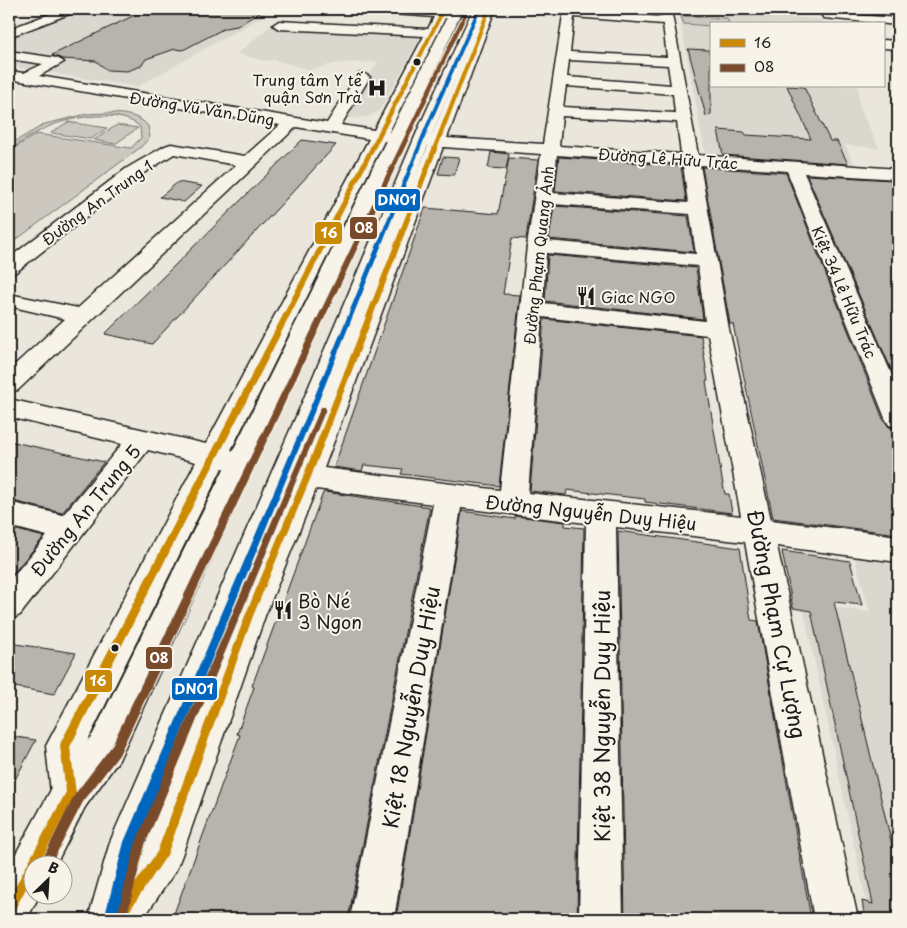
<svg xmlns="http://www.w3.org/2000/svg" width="907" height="928" font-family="'Playpen Sans',sans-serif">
<rect width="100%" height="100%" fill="#eae6dc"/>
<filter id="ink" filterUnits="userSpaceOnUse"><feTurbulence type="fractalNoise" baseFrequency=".02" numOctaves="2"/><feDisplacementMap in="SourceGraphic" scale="10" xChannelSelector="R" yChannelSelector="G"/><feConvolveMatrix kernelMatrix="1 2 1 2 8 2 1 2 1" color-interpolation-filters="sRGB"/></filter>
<g filter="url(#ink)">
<g fill="#dad7ce">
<path d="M81,9H276L137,87L9,66V39Z"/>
<path d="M679,13L822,19L825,24H711V86H858L859,106L879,148L845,145L854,164L705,153Z"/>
<path d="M273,24L423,34L379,111L367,117L355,118L343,117L378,62L337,63L310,70L275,60L265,61L237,54Z"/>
<path d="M852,549L898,555V919H870L802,603L870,612Z"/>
</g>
<g fill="#ccc8c0" stroke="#74726e">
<path d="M681,16L727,18L729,24H711V26L684,24Z"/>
<path d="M87,114C105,113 135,110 148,126L150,137L141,147L9,245V151L37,134L131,148L141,138L140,127C121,108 72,117 50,126C35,132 22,142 9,150V145L45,124Z"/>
<path d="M68,122L107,128L91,139L51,133Z"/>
<path d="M117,125L138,128L115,144L94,140Z"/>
</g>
<g fill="#b6b4ac" stroke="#1c1c1c">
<path d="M147,9H266L237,26L225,28L183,50L175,49L146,59L141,66L127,71L107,70L96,61L62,59L52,55Z"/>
<path d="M688,49L708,50L711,57V115L706,116Z"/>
<path d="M787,86L804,87L830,141H837L848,164L723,155L718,130L744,132L746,135L811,139Z"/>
<path d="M302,140L336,145L152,344L105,334Z"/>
<path d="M491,152L509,154L506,169L488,168Z"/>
<path d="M443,157L459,158L454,175L438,174Z"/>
<path d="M559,157L681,166L686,201L555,191Z"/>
<path d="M509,158L538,160L526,239L512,238L503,294L520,295L499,486L401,474L403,469L364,465L362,471L334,467L425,208L498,214Z"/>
<path d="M702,167L786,173L883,419L889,427L898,429V452L893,451L898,466V534L773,518L733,324H730Z"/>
<path d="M807,175L892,180L898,191V385Z"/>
<path d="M178,182L202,186L184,202L160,197Z"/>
<path d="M554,206L688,216L694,252L549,239Z"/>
<path d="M548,255L696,268L703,319L545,301Z"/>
<path d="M544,319L701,336L708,381H706L722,479L725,494H729L732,513L645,502V499L567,490L566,495L530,491Z"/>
<path d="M9,441L50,450L104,462L62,513L9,500Z"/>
<path d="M325,492L430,507L348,919H172L240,735L237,734L254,687L252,686L323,493Z"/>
<path d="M462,511L515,519V516L565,522V526L584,528L577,919H396Z"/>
<path d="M9,528L44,537L9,578Z"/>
<path d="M618,531L740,548L751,620L758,621L811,919H625Z"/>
<path d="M782,551L850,561L862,605L834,602L898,870V919H865L862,901L873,904L811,611L793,608Z"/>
<path d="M9,643L76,653L54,694L9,686Z"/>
<path d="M9,736L36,740L9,791Z"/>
</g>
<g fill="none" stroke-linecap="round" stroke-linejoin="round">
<g stroke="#1c1c1c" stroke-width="3">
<g id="minor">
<path d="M63,9H79L77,11L9,37V29Z"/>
<path d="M363,9L438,10L439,9H449V11L457,13L459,15L453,18H445L389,132L402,135L404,138L402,141L396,143L384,141L231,450L241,453L245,460L241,467L231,470L222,468L84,748L91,793L85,807L71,813L57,807L51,793L46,746L196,462L148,450L20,615L9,620V581L47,536L9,526V502L63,515L122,444L9,417V399L206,444L369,139L296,127L18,390L9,392V370L65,319L9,306V294L78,308L236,165L174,154L139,176L16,272L9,274V258L127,168L165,146L171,144L245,156L280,125L9,79V71L24,73L43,64L9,59V51L57,58L64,62L39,76L327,123L358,74L363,73L370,77L341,125L374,130L424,36L279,29L273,25L279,21L428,29L434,17L369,12Z"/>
<path d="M484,9H495L447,138L543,144L564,9L662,17L661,9H671L698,155L898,169V179L804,173L898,389V427L889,425L885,418L787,171L700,165L729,329L771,520L898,536V562L777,546L858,919H814L745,542L616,527L623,919H579L586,523L461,508L394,919H350L433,504L316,489L265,616L182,855L176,870L143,919H95L102,904L145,842L233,616L289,486L279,483L275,475L279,467L289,464L298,465L428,146L416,144L414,141L416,138L431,137ZM574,17L663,24L667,57L570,52ZM569,60L668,65L671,85L567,77ZM566,86L673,94L675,113L563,107ZM562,116L677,122L681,154L559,146ZM443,147L541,154L527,246L500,490L324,468ZM557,155L683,164L688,203L553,193ZM552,204L690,214L696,254L547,241ZM546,253L698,266L705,321L543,303ZM542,317L708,335L741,516L528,493Z"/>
<path d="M828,13L898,18V25L824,18L822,16L824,14Z"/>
<path d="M883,40L898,41V49L883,48Z"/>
</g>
</g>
<g stroke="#1c1c1c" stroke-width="3">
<g id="highway">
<path d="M451,9H463L119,760L85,807L55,866H32V896H39L27,919H9V866L57,779L93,734Z"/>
<path d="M473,9H485L436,125L327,405L150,842L132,919H88L110,842L116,828L301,405L420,125Z"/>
</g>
</g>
<use href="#minor" fill="#f7f3e8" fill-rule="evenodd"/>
<use href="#highway" fill="#f7f3e8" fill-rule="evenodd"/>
<g stroke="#f7f3e8" stroke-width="3">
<g id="bus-1">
<path d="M442,9H446L70,747L76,793L38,866H32V877L13,913L9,915V898L66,792L60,746L61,742Z"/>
<path d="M487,9H491L311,477L253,616L167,855L124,919H111L113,915L157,852L245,616L303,477Z"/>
</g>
</g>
<g stroke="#f7f3e8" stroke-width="3">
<g id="bus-2">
<path d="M466,12L468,13L119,755L83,802L50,866H39L75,794L111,747L464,13Z"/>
<path d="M321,407H325L326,409L145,845L126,919H114L133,845Z"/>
</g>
</g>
<g stroke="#f7f3e8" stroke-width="3">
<path id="bus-3" d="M477,9H481L430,125L317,405L136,842L116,919H104L124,842L311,405L426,125Z"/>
</g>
<use href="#bus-1" fill="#cb8a06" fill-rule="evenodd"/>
<use href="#bus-2" fill="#7a4b2a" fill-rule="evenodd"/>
<use href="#bus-3" fill="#0065bd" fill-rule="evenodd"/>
</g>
</g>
<defs>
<g id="hospital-bare" transform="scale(1.5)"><path d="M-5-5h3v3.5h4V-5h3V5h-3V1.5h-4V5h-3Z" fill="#1c1c1c" stroke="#f7f3e8" stroke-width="2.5" paint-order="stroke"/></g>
<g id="restaurant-bare" transform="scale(1.5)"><path d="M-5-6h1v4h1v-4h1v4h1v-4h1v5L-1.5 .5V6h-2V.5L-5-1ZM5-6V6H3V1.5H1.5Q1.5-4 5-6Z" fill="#1c1c1c" stroke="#f7f3e8" stroke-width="2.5" paint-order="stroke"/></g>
</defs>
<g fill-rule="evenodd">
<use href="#hospital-bare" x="377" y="88"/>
<use href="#restaurant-bare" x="586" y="296"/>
<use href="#restaurant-bare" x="283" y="610"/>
</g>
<g fill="#1c1c1c" stroke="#f7f3e8" stroke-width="2">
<circle cx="417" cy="62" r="4.5"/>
<circle cx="115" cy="648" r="4.5"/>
</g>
<g text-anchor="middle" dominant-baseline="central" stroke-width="4" stroke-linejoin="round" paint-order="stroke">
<g font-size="15" fill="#1c1c1c" stroke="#f7f3e8" text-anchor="end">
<text x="362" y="79">Trung tâm Y tế<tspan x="362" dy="17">quận Sơn Trà</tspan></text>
<text x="601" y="296" text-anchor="start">Giac NGO</text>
</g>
<g font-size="15" fill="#1c1c1c" stroke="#f7f3e8">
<text transform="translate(202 108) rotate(9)">Đường Vũ Văn Dũng</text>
<text transform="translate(668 158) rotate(4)">Đường Lê Hữu Trác</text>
<text transform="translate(97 202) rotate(-36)">Đường An Trung 1</text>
<text transform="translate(538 255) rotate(-84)">Đường Phạm Quang Ảnh</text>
<text transform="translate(845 292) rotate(67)">Kiệt 34 Lê Hữu Trác</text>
</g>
<g font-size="18" fill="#1c1c1c" stroke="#f7f3e8">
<text transform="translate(85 510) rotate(-51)">Đường An Trung 5</text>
<text transform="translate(591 512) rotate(6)">Đường Nguyễn Duy Hiệu</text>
</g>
<g font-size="18" fill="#1c1c1c" stroke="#f7f3e8" text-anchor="start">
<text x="298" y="600">Bò Né<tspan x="298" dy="21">3 Ngon</tspan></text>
</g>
<g font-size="21" fill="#1c1c1c" stroke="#f7f3e8">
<text transform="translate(778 624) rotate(79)">Đường Phạm Cự Lượng</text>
<text transform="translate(410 707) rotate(-80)">Kiệt 18 Nguyễn Duy Hiệu</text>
<text transform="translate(601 716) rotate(-90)">Kiệt 38 Nguyễn Duy Hiệu</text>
</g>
</g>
<g stroke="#f7f3e8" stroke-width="2">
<rect x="374" y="188" width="47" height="24" rx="5" fill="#0065bd"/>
<rect x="349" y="216" width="29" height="24" rx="5" fill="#7a4b2a"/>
<rect x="314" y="221" width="29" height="24" rx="5" fill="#cb8a06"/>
<rect x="145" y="646" width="28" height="24" rx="5" fill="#7a4b2a"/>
<rect x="84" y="669" width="29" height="24" rx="5" fill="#cb8a06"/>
<rect x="171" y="677" width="47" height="24" rx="5" fill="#0065bd"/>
</g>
<g font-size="14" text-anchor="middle" font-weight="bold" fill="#fff">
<text x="397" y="205">DN01</text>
<text x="364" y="233">08</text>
<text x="329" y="238">16</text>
<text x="159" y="663">08</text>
<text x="98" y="686">16</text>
<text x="194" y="694">DN01</text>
</g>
<rect width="907" height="928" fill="none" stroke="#f7f3e8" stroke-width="30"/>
<rect x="15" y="15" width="877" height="898" fill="none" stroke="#1c1c1c" stroke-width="2" filter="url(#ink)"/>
<rect x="710" y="22" width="175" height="65" fill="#f7f3e8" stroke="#9f9d96"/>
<rect x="720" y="39" width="25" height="8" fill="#cb8a06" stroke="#9f9d96"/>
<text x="754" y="48" font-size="15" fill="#1c1c1c">16</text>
<rect x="720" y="64" width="25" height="8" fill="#7a4b2a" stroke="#9f9d96"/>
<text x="754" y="72" font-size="15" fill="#1c1c1c">08</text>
<g transform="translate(48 880) rotate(25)"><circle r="24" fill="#f7f3e8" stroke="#9f9d96"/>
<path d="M0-4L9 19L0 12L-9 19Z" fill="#1c1c1c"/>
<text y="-8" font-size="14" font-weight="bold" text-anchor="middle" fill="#1c1c1c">B</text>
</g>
</svg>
